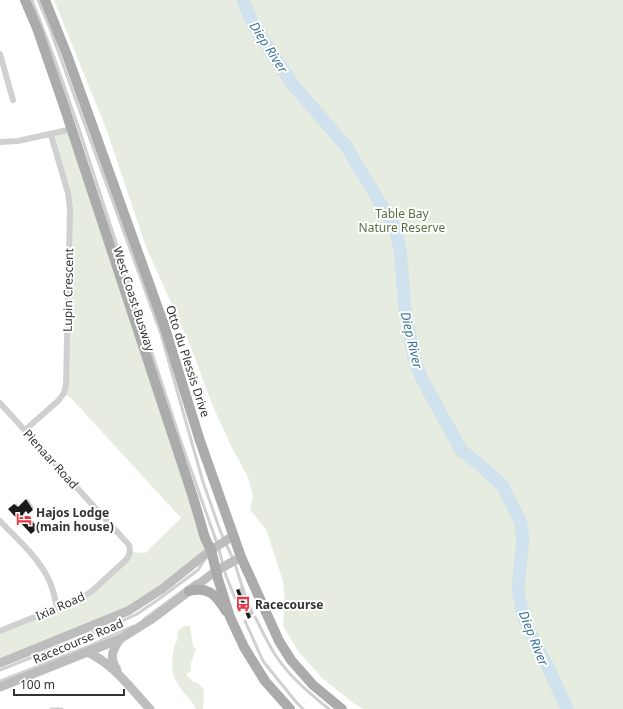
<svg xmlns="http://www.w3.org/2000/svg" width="623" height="709" font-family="'Noto Sans',sans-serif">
<rect width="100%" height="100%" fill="#fff"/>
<g fill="#e6ecdf">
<path d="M54,0H623V709H364L353,703L322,678L298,651L283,626L285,601L283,581L266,529L250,510L253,496L248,477L231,446L212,404L190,345L146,247L107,131Z"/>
<path d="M72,129L211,550L142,603L0,663V631L79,599L130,552L145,553L181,518L71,398L64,393L70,209L51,135Z"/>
<path d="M184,626H190L193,646L196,649L191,663V671L186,674L192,681L198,683L204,690L203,709H196C192,698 180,692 175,679C171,672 172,656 174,648C176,639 179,643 177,631Z"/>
</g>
<g fill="#0003">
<path d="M28,499L34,508L28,513L26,510L23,512L27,516L28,515L38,526L31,533L10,509L16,503L19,507Z"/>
<path d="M242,586L254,613L250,617L237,590Z"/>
</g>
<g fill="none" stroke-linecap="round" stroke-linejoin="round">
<path stroke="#cfe2ee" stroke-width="13" d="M243,0L253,25L294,86L346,146L394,226L400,248L405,309L414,358L422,379L461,450L480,465L503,486L520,521L523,538L518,588L521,607L526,623L537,648L547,665L567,709"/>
</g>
<g fill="#1a1a1a">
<path d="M26,499L33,510L28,514L26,511L23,514L25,516L26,515L38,528L31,534L8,509L14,504L18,507Z"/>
<path d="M239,589L251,617L248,619L236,590Z"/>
</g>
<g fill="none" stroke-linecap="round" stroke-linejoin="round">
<g stroke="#d0d0d0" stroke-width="3">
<path d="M32,0L55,60L79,129L180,439L218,546L226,576L235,598"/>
<path d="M38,0L49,26L161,334L203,482L221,533L234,561L245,595"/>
<path d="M255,617C262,630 268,644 276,656C290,677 309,693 329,709"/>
<path d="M143,620L196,581"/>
<path d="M245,621L263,661L296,702L303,709"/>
<path d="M0,670L120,622L137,614L159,599L198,570L205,559"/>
<path d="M0,681L87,647L133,626"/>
<path d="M51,709H62"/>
</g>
<g stroke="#d0d0d0" stroke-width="6">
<path d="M0,54L13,100"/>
<path d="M0,142L18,141L72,129"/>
<path d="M0,403L129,545C131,551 130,555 126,560L91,592L79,599L0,631"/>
<path d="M25,430L58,401L64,393L66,384L70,209L68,193L51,135"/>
<path d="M0,521C17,539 37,556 48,578C53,587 55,598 57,608"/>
</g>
<g stroke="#bdbdbd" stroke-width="9">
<path d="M87,652C113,663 131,689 150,709"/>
<path d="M0,663L128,611L162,589L211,550L233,536"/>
<path d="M117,670C109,657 112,651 120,639"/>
<path d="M0,687L120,639L152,619L216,571L241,557"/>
</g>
<g stroke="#ababab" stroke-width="10">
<path d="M25,0L37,28L63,103L193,497L205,538L211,550L218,579L230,617L244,647L265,681L290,709"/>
<path d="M45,0L67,55L164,325L200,441L241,557L279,641L291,660L313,685L342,709"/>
<path d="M189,591C209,586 216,595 226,611"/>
</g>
</g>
<defs>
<g id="hotel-bare" transform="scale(1.2)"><path d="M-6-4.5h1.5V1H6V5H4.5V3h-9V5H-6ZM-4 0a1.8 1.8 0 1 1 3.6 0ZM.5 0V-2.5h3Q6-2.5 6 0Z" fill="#e63946" stroke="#fff" stroke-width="2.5" paint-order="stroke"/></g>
<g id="bus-bare" transform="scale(1.2)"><path d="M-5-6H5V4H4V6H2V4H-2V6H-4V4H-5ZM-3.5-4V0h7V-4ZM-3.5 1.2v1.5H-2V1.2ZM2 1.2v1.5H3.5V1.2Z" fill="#e63946" stroke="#fff" stroke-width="2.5" paint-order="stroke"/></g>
</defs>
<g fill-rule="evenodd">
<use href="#hotel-bare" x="24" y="519"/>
<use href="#bus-bare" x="243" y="604"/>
</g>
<g text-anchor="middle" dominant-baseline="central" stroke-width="4" stroke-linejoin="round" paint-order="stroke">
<g font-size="12" fill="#56703f" stroke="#fff">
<text x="402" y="213">Table Bay<tspan x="402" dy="14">Nature Reserve</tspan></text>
</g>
<g font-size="12" fill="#333" stroke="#fff">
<text transform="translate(68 290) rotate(-89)">Lupin Crescent</text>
<text transform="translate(134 299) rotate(72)">West Coast Busway</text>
<text transform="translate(188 361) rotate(72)">Otto du Plessis Drive</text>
<text transform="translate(51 459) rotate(48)">Pienaar Road</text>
<text transform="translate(60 606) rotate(-24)">Ixia Road</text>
<text transform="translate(78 641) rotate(-23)">Racecourse Road</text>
</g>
<g font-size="12" font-weight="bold" fill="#333" stroke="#fff" text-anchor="start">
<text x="36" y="512">Hajos Lodge<tspan x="36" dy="14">(main house)</tspan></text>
<text x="255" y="604">Racecourse</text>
</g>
<g font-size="13" font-style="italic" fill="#3f7597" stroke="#fff">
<text transform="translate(269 47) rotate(57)">Diep River</text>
<text transform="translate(412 340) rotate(77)">Diep River</text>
<text transform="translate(534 638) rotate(68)">Diep River</text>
</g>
</g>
<path d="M14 689v6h110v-6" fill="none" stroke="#333333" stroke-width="2"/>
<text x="20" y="689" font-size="12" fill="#333333" stroke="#ffffff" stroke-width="3" paint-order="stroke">100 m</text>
</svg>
